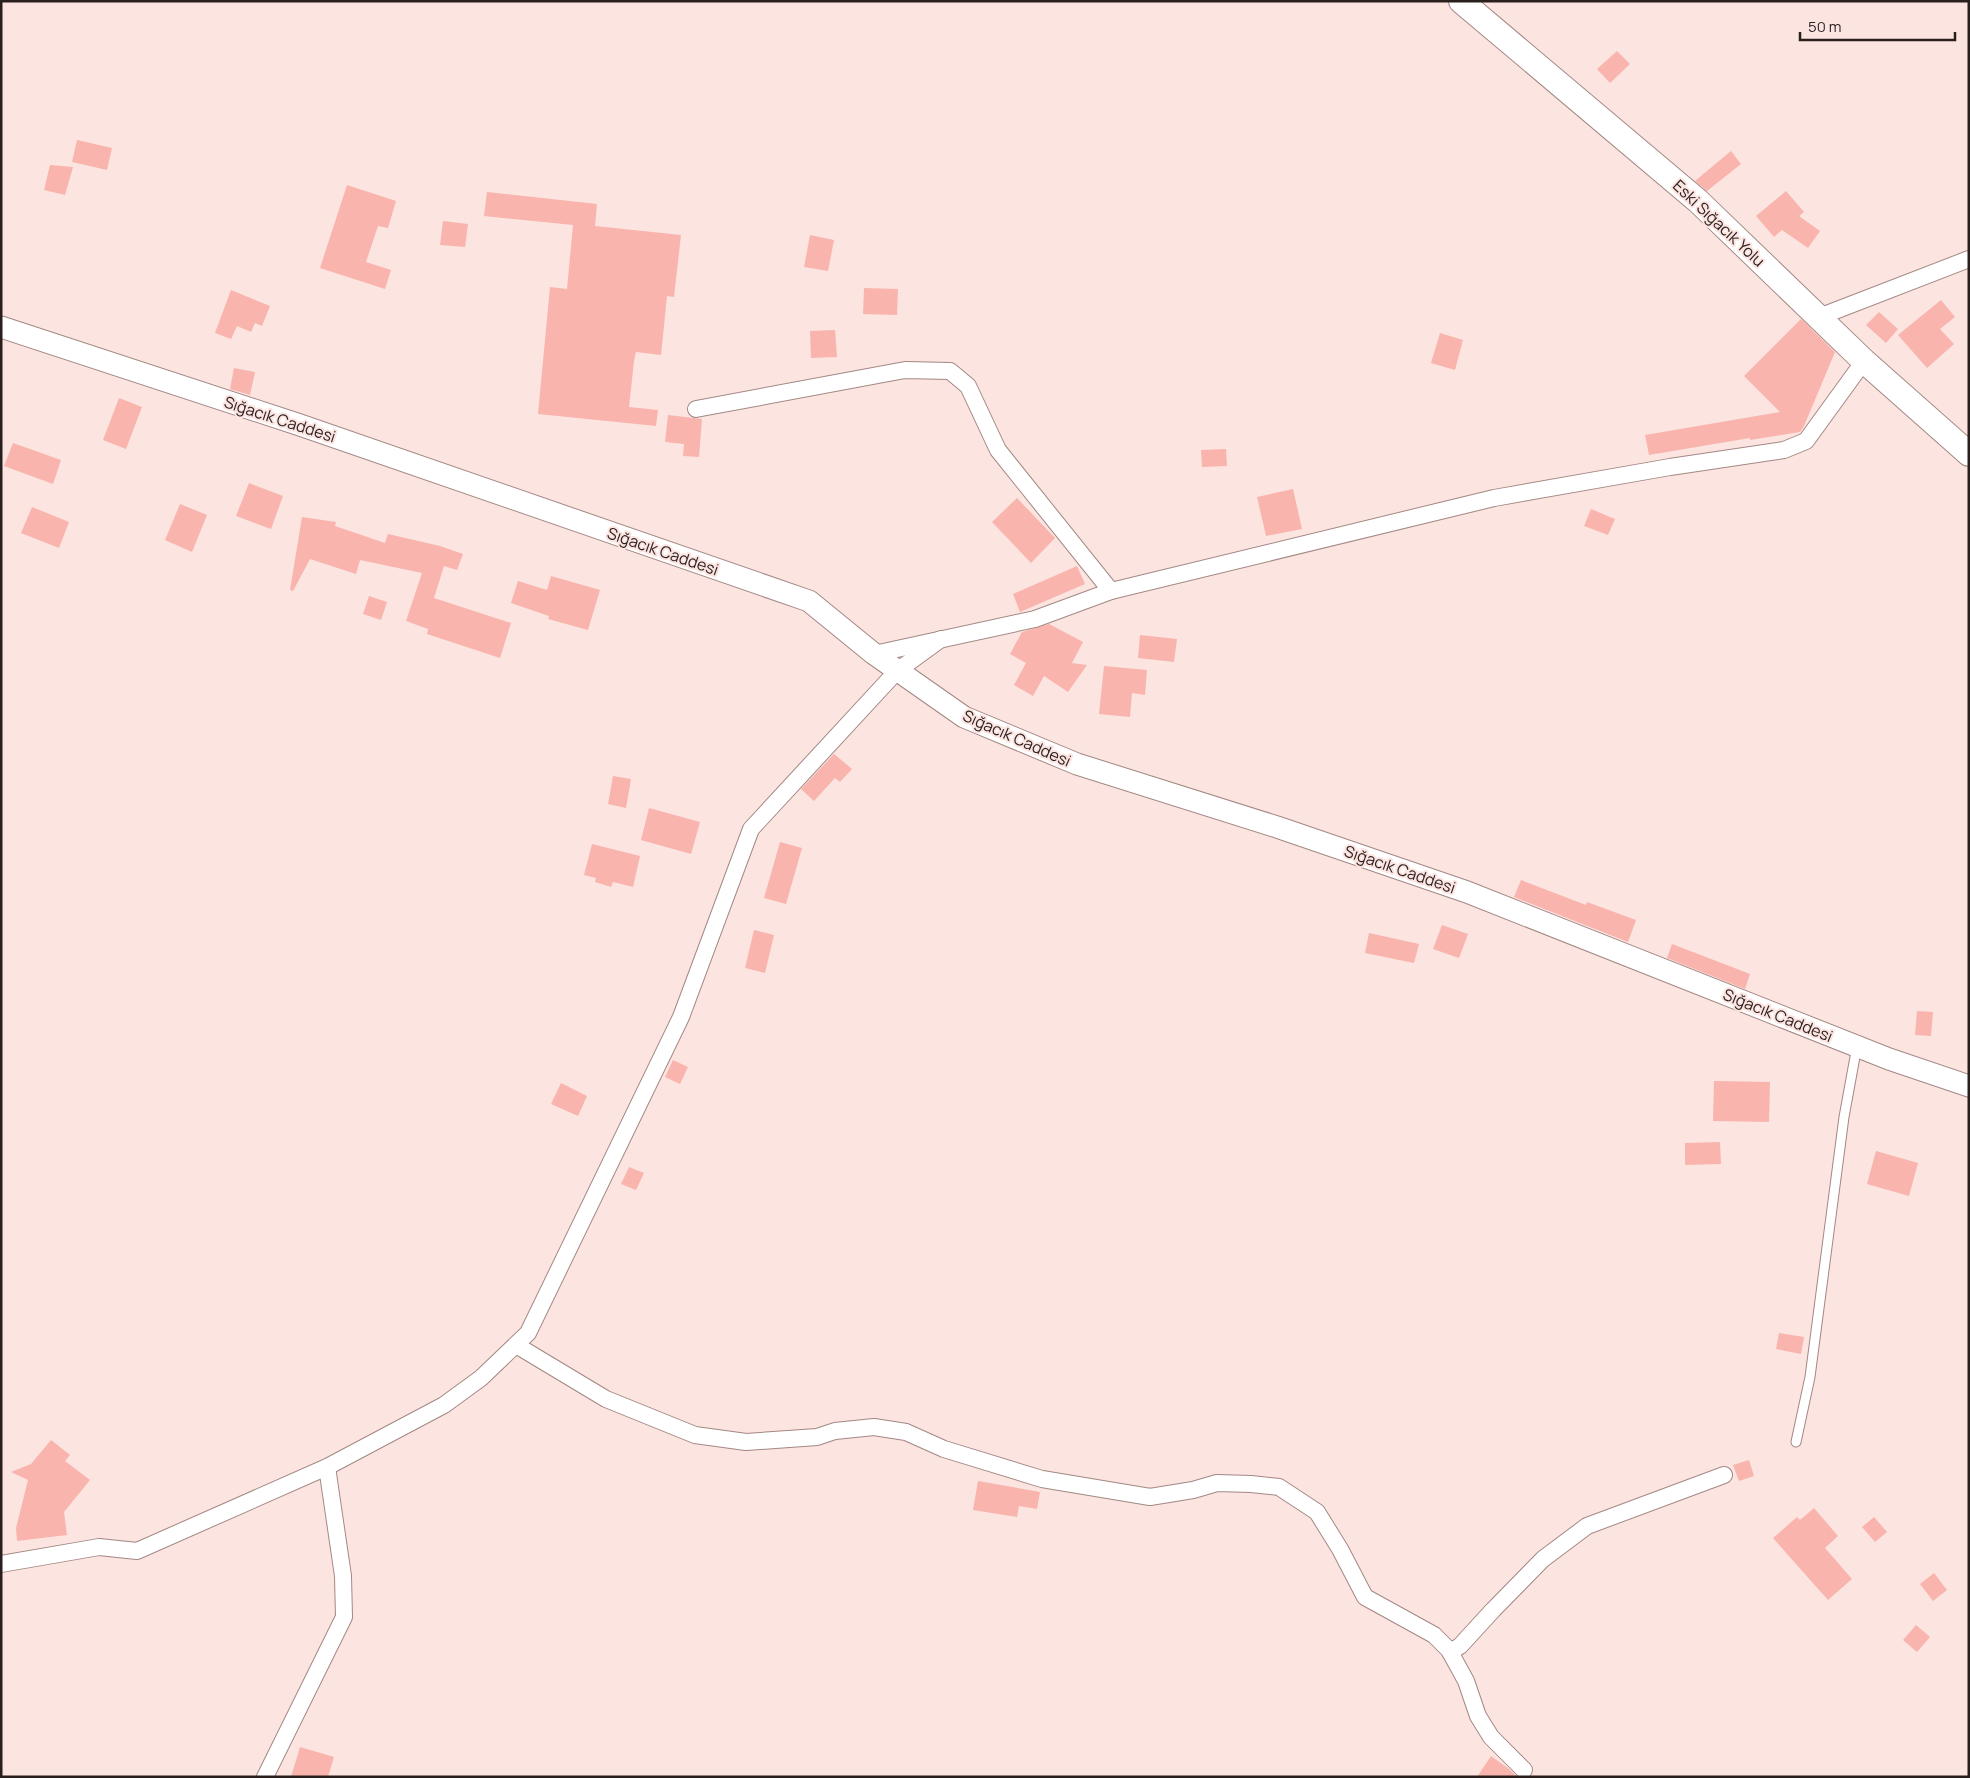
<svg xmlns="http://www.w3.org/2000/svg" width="1970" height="1778" font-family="Manrope,sans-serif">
<rect width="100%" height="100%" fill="#fce4e1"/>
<g fill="#f9b4ad">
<path d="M1617,51L1630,64L1610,83L1597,69Z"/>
<path d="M77,140L112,148L107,170L72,162Z"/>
<path d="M1731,151L1741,164L1707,191L1695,181Z"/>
<path d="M50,165L73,167L65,195L44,190Z"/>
<path d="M347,185L396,201L388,228L378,226L366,262L391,270L385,289L320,268Z"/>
<path d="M1786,191L1804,212L1799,216L1820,231L1808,248L1782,230L1774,237L1756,216Z"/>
<path d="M487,192L597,204L595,226L681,235L674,297L667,296L661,355L636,352L634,361L629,407L658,410L656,426L538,414L550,287L567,289L573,225L484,216Z"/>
<path d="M443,221L468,224L465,247L440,245Z"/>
<path d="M810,235L834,240L828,271L804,267Z"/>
<path d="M864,288L898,289L897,315L863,314Z"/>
<path d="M231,290L270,306L262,326L255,323L251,332L237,326L231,339L215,333Z"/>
<path d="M1941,300L1955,317L1940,329L1954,344L1927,368L1898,335Z"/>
<path d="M1879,312L1898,329L1886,343L1866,325Z"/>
<path d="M1801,319L1835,352L1804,426L1800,432L1750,440V438L1649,455L1645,435L1780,412L1744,376Z"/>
<path d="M835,330L837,357L811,358L810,331Z"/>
<path d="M1440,333L1463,340L1455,370L1431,363Z"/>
<path d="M234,368L255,372L250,395L230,389Z"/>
<path d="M119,398L142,407L126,449L103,440Z"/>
<path d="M668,415L702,419L699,457L683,456L684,444L665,442Z"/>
<path d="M13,443L61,460L53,484L4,466Z"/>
<path d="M1226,449L1227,466L1202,467L1201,450Z"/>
<path d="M249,483L283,496L271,529L236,516Z"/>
<path d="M1293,489L1302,529L1266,536L1257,497Z"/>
<path d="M1017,498L1055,538L1031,563L992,522Z"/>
<path d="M180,504L207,515L192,552L165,540Z"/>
<path d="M32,507L69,522L59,548L21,533Z"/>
<path d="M1591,509L1615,519L1608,535L1584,526Z"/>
<path d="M302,517L336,522L335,526L385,543L388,534L440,546L463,554L457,570L444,566L434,598L511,623L500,658L427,634L428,629L406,621L422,573L360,560L356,574L310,559L293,591L290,590Z"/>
<path d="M1077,566L1085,584L1020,612L1013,594Z"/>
<path d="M551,576L600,590L588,630L548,619L549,616L511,603L518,581L547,590Z"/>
<path d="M369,596L387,602L381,620L363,614Z"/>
<path d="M1049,624L1083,642L1072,663L1087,665L1068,692L1044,676L1033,696L1014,685L1026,663L1010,654L1022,632Z"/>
<path d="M1140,635L1177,639L1174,662L1138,658Z"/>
<path d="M1104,666L1147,670L1145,695L1132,693L1130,717L1099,714Z"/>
<path d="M834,754L852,769L840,782L835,778L814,801L801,789Z"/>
<path d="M613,776L631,779L626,808L608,804Z"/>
<path d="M649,808L700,822L691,854L641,840Z"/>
<path d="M780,842L802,848L786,904L764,898Z"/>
<path d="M592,844L640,856L633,887L613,882L611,887L595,882L596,878L584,875Z"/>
<path d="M1521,880L1586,905L1587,902L1636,920L1628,942L1514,897Z"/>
<path d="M1442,925L1468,934L1459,958L1433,949Z"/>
<path d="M754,930L774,935L765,973L745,968Z"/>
<path d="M1369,933L1419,944L1414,963L1365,953Z"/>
<path d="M1672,944L1750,974L1745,989L1667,958Z"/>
<path d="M1917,1011L1933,1012L1931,1036L1915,1035Z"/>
<path d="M673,1060L688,1067L680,1084L665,1077Z"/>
<path d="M1714,1081L1770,1082L1769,1122L1713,1121Z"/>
<path d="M561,1083L587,1096L578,1116L551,1104Z"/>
<path d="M1720,1142L1721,1164L1685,1165V1143Z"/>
<path d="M1876,1151L1918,1163L1909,1196L1867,1184Z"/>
<path d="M629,1167L644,1173L636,1190L621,1184Z"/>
<path d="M1779,1333L1804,1337L1801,1354L1776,1349Z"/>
<path d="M51,1440L70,1455L65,1461L90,1480L64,1512L67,1535L17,1541L16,1528L28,1480L11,1472L31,1464Z"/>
<path d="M1749,1460L1754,1476L1739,1481L1733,1465Z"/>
<path d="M978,1481L1040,1492L1037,1509L1019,1506L1017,1517L973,1510Z"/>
<path d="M1814,1508L1838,1536L1825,1548L1852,1579L1828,1600L1773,1538L1797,1517L1800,1520Z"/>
<path d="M1874,1517L1887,1532L1875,1542L1862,1527Z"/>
<path d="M1934,1573L1947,1590L1933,1601L1920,1584Z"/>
<path d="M1916,1625L1930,1637L1917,1652L1903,1640Z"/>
<path d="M300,1747L334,1757L328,1777H291Z"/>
<path d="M1491,1756L1509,1769L1517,1777H1477Z"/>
</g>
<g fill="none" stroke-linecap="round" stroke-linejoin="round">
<g stroke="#a38884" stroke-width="11">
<path id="service" d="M1796,1442L1810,1377L1844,1117L1857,1046"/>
</g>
<g stroke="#a38884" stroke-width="18">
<g id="minor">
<path d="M1819,317L1969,259"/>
<path d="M696,409L905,370L950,371L968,386L998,450L1111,591"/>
<path d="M874,654L1035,619L1111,591L1494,498L1670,467L1784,450L1806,441L1864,361"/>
<path d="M516,1345L606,1399L695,1435L746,1442L817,1437L835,1431L874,1427L906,1432L944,1449L1042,1479L1150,1497L1193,1490L1217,1483L1251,1484L1279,1487L1317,1512L1340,1549L1365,1597L1434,1635L1449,1650L1466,1681L1478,1716L1491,1737L1524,1770"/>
<path d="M1,1564L99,1547L137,1551L327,1467L444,1405L481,1378L528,1333L681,1017L751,829L897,671L941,639"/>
<path d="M1450,1652L1460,1646L1493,1610L1543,1559L1587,1526L1724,1475"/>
<path d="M265,1777L344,1617L343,1576L327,1467"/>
</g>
</g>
<g stroke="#a38884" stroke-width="23">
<path id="tertiary" d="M1,327L300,425L809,601L874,654L964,717L1077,764L1277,827L1467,892L1889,1059L1969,1086"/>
</g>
<g stroke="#a38884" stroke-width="26">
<path id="secondary" d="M1461,1L1698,201L1864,361L1969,454"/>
</g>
<use href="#service" stroke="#fff" stroke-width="9"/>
<use href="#minor" stroke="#fff" stroke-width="16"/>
<use href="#tertiary" stroke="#fff" stroke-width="21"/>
<use href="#secondary" stroke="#fff" stroke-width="24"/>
</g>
<g text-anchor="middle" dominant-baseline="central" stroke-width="4" stroke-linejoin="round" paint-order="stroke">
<g font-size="16" fill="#291f1d" stroke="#fce4e1">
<text transform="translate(1719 223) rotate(43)">Eski Sığacık Yolu</text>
<text transform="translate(280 419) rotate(18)">Sığacık Caddesi</text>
<text transform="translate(663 551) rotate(19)">Sığacık Caddesi</text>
<text transform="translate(1017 738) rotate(24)">Sığacık Caddesi</text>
<text transform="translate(1400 869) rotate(19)">Sığacık Caddesi</text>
<text transform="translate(1778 1015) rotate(22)">Sığacık Caddesi</text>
</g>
</g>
<rect width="1970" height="1778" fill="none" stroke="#291f1d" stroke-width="5"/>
<path d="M1800 32v8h155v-8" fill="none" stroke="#291f1d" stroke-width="2.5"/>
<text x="1808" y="32" font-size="15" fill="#291f1d" stroke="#fce4e1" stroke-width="4" paint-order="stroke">50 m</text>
</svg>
